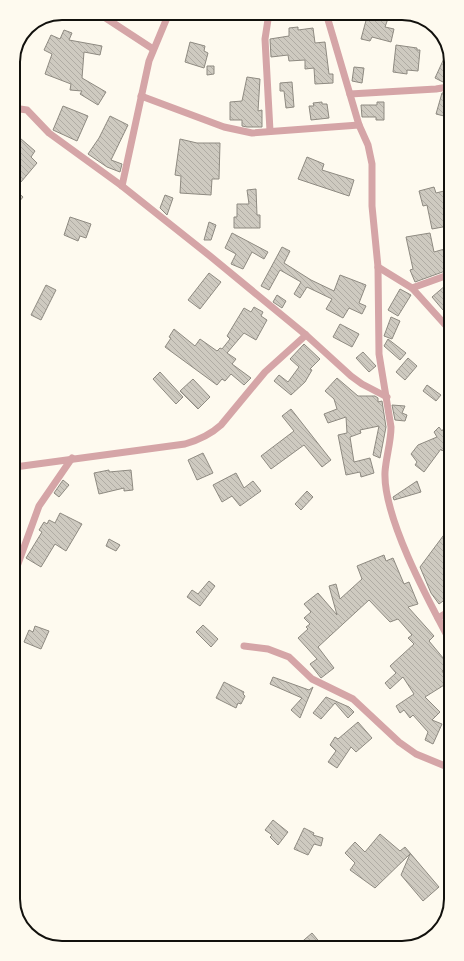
<svg xmlns="http://www.w3.org/2000/svg" width="464" height="961" font-family="Figtree,sans-serif">
<defs>
<pattern id="building-back-hatch" width="6" height="6" patternUnits="userSpaceOnUse"><rect width="6" height="6" fill="#cecac0"/><path d="M-1 5l2 2M0 0l6 6M5-1l2 2" fill="none" stroke="#b0aca4"/></pattern>
</defs>
<rect width="100%" height="100%" fill="#fefaef"/>
<g fill="url(#building-back-hatch)" stroke="#8e8a81">
<path d="M368,13H390L385,27L394,29L391,42L372,37L370,41L361,39Z"/>
<path d="M298,27V30L313,28L315,43L325,42L329,74H333V83L315,84L314,68L305,69V60L289,61L288,55L271,57L270,39L289,36V28Z"/>
<path d="M64,30L72,33L69,40L102,46L100,55L84,52L82,78L106,92L98,105L80,94L82,91L70,90L71,84L45,74L52,54L44,50L51,35L60,39Z"/>
<path d="M190,42L205,46L204,51L208,53L204,68L185,62Z"/>
<path d="M396,45L417,48V50H420L418,71L407,70V74L393,72Z"/>
<path d="M447,52V72L443,82L435,78Z"/>
<path d="M207,66H214V74L207,75Z"/>
<path d="M354,67L364,68L362,83L352,81Z"/>
<path d="M247,77L260,79L258,111L262,110V127H247L242,126V120H230V102L242,101Z"/>
<path d="M292,82L294,107L286,108L284,91H280V83Z"/>
<path d="M448,92V117L436,114L442,93Z"/>
<path d="M322,102V104H327L329,118L311,120L309,106H314L313,103Z"/>
<path d="M377,102H384V120H376V117H362L361,105H377Z"/>
<path d="M63,106L88,116L77,141L53,130Z"/>
<path d="M110,116L128,125L111,160L122,164L120,172L107,167L88,154L99,138Z"/>
<path d="M13,132L35,151L31,157L37,163L21,182L14,176Z"/>
<path d="M180,139L197,143H220L219,179H212L211,195L180,193L181,176L175,175Z"/>
<path d="M307,157L324,164L322,170L354,180L349,196L298,179Z"/>
<path d="M434,187L436,193L448,190V200L444,201L448,226L432,229L427,205L423,206L419,191Z"/>
<path d="M14,189L23,197L14,208Z"/>
<path d="M256,189L257,215H260V228H234V217H237V204H249L247,190Z"/>
<path d="M165,195L173,198L167,215L160,208Z"/>
<path d="M70,217L91,224L86,238L80,236L78,241L64,235Z"/>
<path d="M209,222L216,225L211,240H204Z"/>
<path d="M232,233L268,252L264,259L252,252L243,269L231,264L236,254L225,248Z"/>
<path d="M430,233L434,252L448,248V270L415,282L410,270L413,269L406,237Z"/>
<path d="M282,247L290,251L284,263L311,280L334,291L340,275L366,285L359,303L366,306L362,314L349,308L343,318L326,309L332,299L307,287L300,298L294,294L301,282L280,270L269,290L261,286Z"/>
<path d="M209,273L221,282L200,309L188,300Z"/>
<path d="M448,280V305L443,310L432,297L446,285L444,282Z"/>
<path d="M46,285L56,290L41,320L31,315Z"/>
<path d="M400,289L411,295L398,316L388,310Z"/>
<path d="M277,295L286,301L282,308L273,302Z"/>
<path d="M254,307L263,312L261,316L267,320L256,340L244,333L227,353L236,359L232,364L251,378L244,385L231,374L225,381L222,379L217,385L165,347L171,338L169,337L174,329L195,346L200,339L217,351L220,348L222,349L230,339L227,336L244,308L251,312Z"/>
<path d="M391,317L400,321L392,339L384,336Z"/>
<path d="M340,324L359,334L352,347L333,337Z"/>
<path d="M388,339L406,353L400,360L384,346Z"/>
<path d="M304,344L320,359L310,369L312,370L305,382L291,395L274,381L279,375L288,382L299,367L290,359Z"/>
<path d="M363,352L376,366L369,372L356,358Z"/>
<path d="M408,358L417,366L405,380L396,372Z"/>
<path d="M160,372L183,397L176,404L153,379Z"/>
<path d="M337,378L358,396H375L378,398V402L382,401L386,427L380,458L373,455L379,426L360,430L361,433L350,437L354,462L370,458L374,473L361,477L360,472L346,475L338,435L347,433L346,417L328,423L324,414L337,409L334,399L325,391Z"/>
<path d="M193,379L210,397L198,409L180,391Z"/>
<path d="M427,385L441,395L436,401L423,391Z"/>
<path d="M392,405L405,406L402,413L407,415L405,421L395,420Z"/>
<path d="M291,409L331,460L322,467L304,445L271,469L261,456L294,431L282,416Z"/>
<path d="M439,427L442,431L444,428L449,433V444L442,451L441,449L424,472L415,465L417,462L411,454L418,445L437,437L434,432Z"/>
<path d="M203,453L213,473L197,480L188,460Z"/>
<path d="M109,470V472L131,470L133,490L124,491V488L99,494L94,473Z"/>
<path d="M236,473L244,488L253,481L261,491L240,506L232,496L222,502L213,485Z"/>
<path d="M63,480L69,485L59,497L54,493Z"/>
<path d="M417,481L421,492L394,500L393,497Z"/>
<path d="M307,491L313,497L301,510L295,504Z"/>
<path d="M60,513L82,524L66,551L55,544L41,567L26,558L42,532L39,530L44,522L47,524L49,520L55,523Z"/>
<path d="M449,528L450,568L445,576L450,580V596L439,604L431,593L420,567Z"/>
<path d="M109,539L120,545L116,551L106,546Z"/>
<path d="M384,555L386,561L393,558L404,584L409,582L418,604L408,607L434,636L429,641L449,665L442,671L449,682L425,697L440,712L432,720L442,724L433,744L425,740L428,732L413,715L410,718L404,710L400,713L396,706L414,694L403,677L390,689L385,683L396,673L390,666L414,644L408,638L412,635L398,619L390,622L369,600L318,647L334,668L321,678L310,664L317,659L298,638L308,629L306,627L310,624L304,618L311,612L304,604L318,593L337,615L329,586L336,584L340,599L362,579L357,566Z"/>
<path d="M209,581L215,586L200,606L187,597L192,590L198,594Z"/>
<path d="M203,625L218,639L211,647L196,632Z"/>
<path d="M35,626L49,631L41,649L24,642L29,630L33,632Z"/>
<path d="M273,677L309,690L313,687L300,718L291,710L302,698L270,684Z"/>
<path d="M224,682L244,692L243,694L245,696L241,704L238,703L236,708L216,698Z"/>
<path d="M326,697L349,707L354,712L348,718L335,703L321,719L313,713Z"/>
<path d="M358,722L372,738L356,752L351,747L337,768L328,762L336,751L330,745L335,737L338,739Z"/>
<path d="M273,820L288,832L278,845L270,837L272,835L265,830Z"/>
<path d="M304,828L314,833L313,835L323,838L321,846L314,844L308,855L294,849Z"/>
<path d="M380,834L400,851L405,847L439,887L423,901L401,875L410,854L375,888L350,870L355,863L345,853L355,842L365,852Z"/>
<path d="M312,933L322,945L297,946Z"/>
</g>
<g fill="none" stroke-linecap="round" stroke-linejoin="round">
<g stroke="#d5a5a7" stroke-width="7">
<path d="M98,13L153,49"/>
<path d="M269,13L265,39L270,131"/>
<path d="M326,13L359,125L368,145L372,164V206L378,267L379,354L391,427C391,442 386,457 385,472C383,517 428,600 450,641"/>
<path d="M350,94L436,89L448,87"/>
<path d="M141,96L224,127L252,133L359,125"/>
<path d="M13,108L27,110L49,133L122,186L210,256L306,335L351,376L362,384L387,397"/>
<path d="M122,186L149,61L169,13"/>
<path d="M378,267L412,288L449,329"/>
<path d="M412,288L448,275"/>
<path d="M15,467L185,444C199,440 210,435 221,425L265,372L306,335"/>
<path d="M15,572L39,506L72,458"/>
<path d="M438,618L450,611"/>
<path d="M244,646L268,649L289,657L312,679L353,699L399,742L416,754L450,768"/>
</g>
</g>
<path d="M0 0H464V961H0ZM62 20H402A42 42 0 0 1 444 62V899A42 42 0 0 1 402 941H62A42 42 0 0 1 20 899V62A42 42 0 0 1 62 20Z" fill="#fefaef" fill-rule="evenodd"/>
<path fill="none" stroke="#12110d" stroke-width="2" d="M62 20H402A42 42 0 0 1 444 62V899A42 42 0 0 1 402 941H62A42 42 0 0 1 20 899V62A42 42 0 0 1 62 20Z"/>
</svg>
